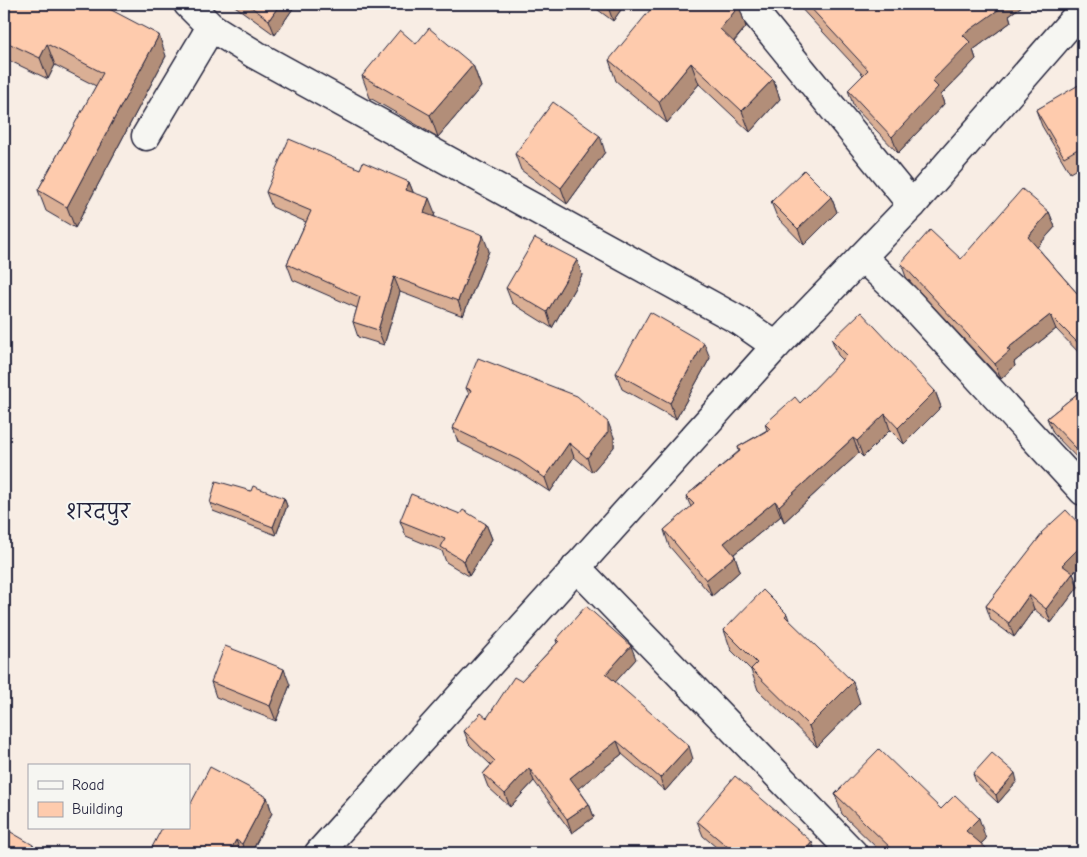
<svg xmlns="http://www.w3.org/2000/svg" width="1087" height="857" font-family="'Comic Neue','Playpen Sans Deva',sans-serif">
<rect width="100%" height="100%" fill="#f8ede4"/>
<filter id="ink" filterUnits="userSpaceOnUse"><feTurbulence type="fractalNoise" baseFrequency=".02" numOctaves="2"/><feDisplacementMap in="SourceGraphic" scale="10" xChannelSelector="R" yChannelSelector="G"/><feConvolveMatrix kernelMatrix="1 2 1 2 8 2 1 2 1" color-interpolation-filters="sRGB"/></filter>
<g filter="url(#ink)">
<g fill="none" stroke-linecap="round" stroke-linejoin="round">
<g stroke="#22223b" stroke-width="31">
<g id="minor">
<path d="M188,4L211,27L256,55L740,321L776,346"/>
<path d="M748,4L912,205"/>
<path d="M146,136L211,27"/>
<path d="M862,257L906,299L1083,491"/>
<path d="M576,567L853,853"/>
<path d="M319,853L776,346L912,205L1083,9"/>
</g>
</g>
<use href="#minor" stroke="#f6f6f2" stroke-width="28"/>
</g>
<g fill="#daaf95" stroke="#22223b">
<path d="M232,4H296L275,35Z"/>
<path d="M536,4H545L541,8Z"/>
<path d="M590,4H625L613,21Z"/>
<path d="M797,4H1025L1009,15L1011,22L973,50L976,59L941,95L944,104L898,153L854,107L848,90L863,75Z"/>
<path d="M739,6L746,27L734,42L773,79L780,99L750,132L699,84L667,123L616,81L609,60Z"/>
<path d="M4,7L166,56L75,228L46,211L38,190L96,86L55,65L48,79L4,58Z"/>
<path d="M416,44L473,65L481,87L438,137L370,98L362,76Z"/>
<path d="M1083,85V165L1070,173L1042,126L1036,110Z"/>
<path d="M605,152L567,204L521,170L515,154Z"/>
<path d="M360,169L409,182L413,192L435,213L434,216L489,251L463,316L400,292L384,345L358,337L353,322L357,308L293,280L287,264L306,222L272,207L266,192Z"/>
<path d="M831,197L837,212L804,245L777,217L771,202Z"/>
<path d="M1049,212L1055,227L1037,247L1083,300V357L1056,329L1014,362L1015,366L1001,379L906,277L901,263L961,259Z"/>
<path d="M577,260L582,275L552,328L512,303L506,288Z"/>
<path d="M832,340L935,391L941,407L904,444L890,430L863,457L859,453L784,522L781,516L734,554L740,571L712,596L669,546L664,530L691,507L686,496L739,451L738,447L767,430L765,424L800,403L843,360L838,355Z"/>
<path d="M710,358L676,419L622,389L616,373Z"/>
<path d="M466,388L614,437V447L592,472L574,457L550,492L524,475L458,442L453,428L469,394Z"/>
<path d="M1083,389V461L1082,463L1053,433L1047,418Z"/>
<path d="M284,498L287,506L276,535L213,511L210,503Z"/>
<path d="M400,521L486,524L492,539L469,576L446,562L442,551L406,536Z"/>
<path d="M1041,533L1083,563L1073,573L1078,587L1051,623L1034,609L1014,637L991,620L986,606L1042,535Z"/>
<path d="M787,614L789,620L860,703L817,747L758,690L751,670L731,650L724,630Z"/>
<path d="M556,640L636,659L615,682L693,759L665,791L622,754L578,788L589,804L594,817L572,833L534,781L510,807L488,787L483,774L491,765L469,744L464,731L487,718L521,681L557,643Z"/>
<path d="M211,682L290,685L276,721L216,697Z"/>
<path d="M973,774L1017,781L998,803L976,782Z"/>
<path d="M835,794L941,809L986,839L981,844L992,853H882L842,814Z"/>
<path d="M267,797L272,813L251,853H149Z"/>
<path d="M697,821L816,853H723L703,836Z"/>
</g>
<g fill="#b28e79" stroke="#22223b">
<path d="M280,4H296L275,35L269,20Z"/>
<path d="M540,4H545L541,8Z"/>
<path d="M607,4H625L613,21Z"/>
<path d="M1003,4H1025L1009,15L1011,22L973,50L976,59L941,95L944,104L898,153L892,137L932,81L963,35Z"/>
<path d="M739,6L746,27L727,49L720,29Z"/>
<path d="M159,35L166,56L75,228L67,207Z"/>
<path d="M47,44L55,65L48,79L40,58Z"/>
<path d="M691,63L699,84L667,123L659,102Z"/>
<path d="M473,65L481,87L438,137L430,115Z"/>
<path d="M773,79L780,99L750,132L742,111Z"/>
<path d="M600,136L605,152L567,204L561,188Z"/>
<path d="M409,182L415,197L406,190Z"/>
<path d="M831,197L837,212L804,245L798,229Z"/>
<path d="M429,198L435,213L430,228L424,213Z"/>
<path d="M1049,212L1055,227L1033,252L1028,237Z"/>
<path d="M483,235L489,251L463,316L458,301Z"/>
<path d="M577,260L582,275L552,328L547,312Z"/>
<path d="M394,277L400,292L384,345L378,330Z"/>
<path d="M1050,315L1056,329L1014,362L1015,366L1001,379L995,364L1007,349Z"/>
<path d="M704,343L710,358L676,419L670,403Z"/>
<path d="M935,391L941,407L904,444L898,428Z"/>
<path d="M885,414L890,430L863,457L857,441Z"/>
<path d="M608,422L614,437V447L592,472L587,458Z"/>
<path d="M853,438L859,453L784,522L779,506Z"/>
<path d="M569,443L574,457L550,492L545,478Z"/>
<path d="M1079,445L1083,457V461L1082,463L1076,448Z"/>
<path d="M284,498L287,506L276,535L273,527Z"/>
<path d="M775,501L781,516L729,558L724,543Z"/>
<path d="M486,524L492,539L469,576L464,561Z"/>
<path d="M1083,544V563L1067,579L1062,565Z"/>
<path d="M735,556L740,571L712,596L706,580Z"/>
<path d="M1073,573L1078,587L1051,623L1046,609Z"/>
<path d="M1029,595L1034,609L1014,637L1009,623Z"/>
<path d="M631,646L636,659L611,687L606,674Z"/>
<path d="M284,669L290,685L276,721L270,706Z"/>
<path d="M853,682L860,703L817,747L809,726Z"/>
<path d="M617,741L622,754L575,791L570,778Z"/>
<path d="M689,746L693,759L665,791L660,778Z"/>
<path d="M529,768L534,781L510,807L505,794Z"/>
<path d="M1015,773L1017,781L998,803L996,795Z"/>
<path d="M267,797L272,813L251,853H246L242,844Z"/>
<path d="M589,804L594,817L572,833L567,819Z"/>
<path d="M979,818L986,839L973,851L966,831Z"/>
<path d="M236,840L241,853H229Z"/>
<path d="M812,842L816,853H803Z"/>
<path d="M33,845L36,853H29Z"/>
</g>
<g fill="#fecbad" stroke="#22223b">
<path d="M5,4H100L159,35L67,207L38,190L103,73L47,44L40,58L4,41V7Z"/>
<path d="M247,4H280L269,20Z"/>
<path d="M655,4H737L739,6L720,29L773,79L742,111L691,63L659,102L609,60Z"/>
<path d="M807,4H1004L1005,5L963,35L970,42L932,81L938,87L892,137L848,90L868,70Z"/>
<path d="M429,28L473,65L430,115L362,76L400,30L416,44Z"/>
<path d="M1082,83L1083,85V146L1064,157L1036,110Z"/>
<path d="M553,102L600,136L561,188L515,154Z"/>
<path d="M289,139L360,169L363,162L409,182L406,190L429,198L424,213L483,235L458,301L394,277L378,330L353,322L360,297L287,264L311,211L266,192Z"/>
<path d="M804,170L831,197L798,229L771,202Z"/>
<path d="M1022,189L1049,212L1028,237L1083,300V348L1050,315L1007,349L1010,351L995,364L901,263L930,230L961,259Z"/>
<path d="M535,238L577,260L547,312L506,288Z"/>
<path d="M650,312L704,343L670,403L616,373Z"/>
<path d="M861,312L935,391L898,428L885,414L857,441L853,438L779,506L775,501L724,543L735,556L706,580L664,530L694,504L686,496L740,451L738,447L770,429L765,424L795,397L800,403L847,355L832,340Z"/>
<path d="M478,358L577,396L608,422V432L587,458L569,443L545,478L519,460L453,428L471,390L466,388Z"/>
<path d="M1083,389V450L1079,445L1076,448L1047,418Z"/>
<path d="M216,481L251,491L253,486L284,498L273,527L210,503Z"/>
<path d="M411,494L460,514L463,510L486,524L464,561L441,547L445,539L400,521Z"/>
<path d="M1066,510L1083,528V544L1062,565L1073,573L1046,609L1029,595L1009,623L986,606L1042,534L1041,533Z"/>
<path d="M763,590L787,614L785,616L853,682L809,726L751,669L757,663L724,630Z"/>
<path d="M586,606L631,646L606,674L689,746L660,778L617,741L570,778L589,804L567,819L529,768L505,794L483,774L495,761L464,731L481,713L487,718L514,677L521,681L559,641L556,640Z"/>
<path d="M225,646L284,669L270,706L211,682Z"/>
<path d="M879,749L941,809L955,795L979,818L966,831L992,853H896L835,794Z"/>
<path d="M992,753L1015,773L996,795L973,774Z"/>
<path d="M210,767L267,797L242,844L236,840L229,853H149L162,828H189V807Z"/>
<path d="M735,776L812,842L803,853H735L697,821Z"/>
<path d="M4,828L33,845L29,853H4Z"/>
</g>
</g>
<g text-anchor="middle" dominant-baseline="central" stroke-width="4.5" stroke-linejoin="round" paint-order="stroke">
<g font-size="19" fill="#22223b" stroke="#f6f6f2">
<text x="98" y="512">शरदपुर</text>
</g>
</g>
<rect width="1087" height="857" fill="none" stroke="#f6f6f2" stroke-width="20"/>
<rect x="10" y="10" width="1067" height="837" fill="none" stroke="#22223b" stroke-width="2" filter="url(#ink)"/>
<rect x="28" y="764" width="162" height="65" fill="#f6f6f2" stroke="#a1a1a9"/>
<rect x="38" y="781" width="25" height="8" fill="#f6f6f2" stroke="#a1a1a9"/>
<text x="72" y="790" font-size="15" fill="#22223b">Road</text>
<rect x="38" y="802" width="25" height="15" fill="#fecbad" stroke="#a1a1a9"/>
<text x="72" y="814" font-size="15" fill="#22223b">Building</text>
</svg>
